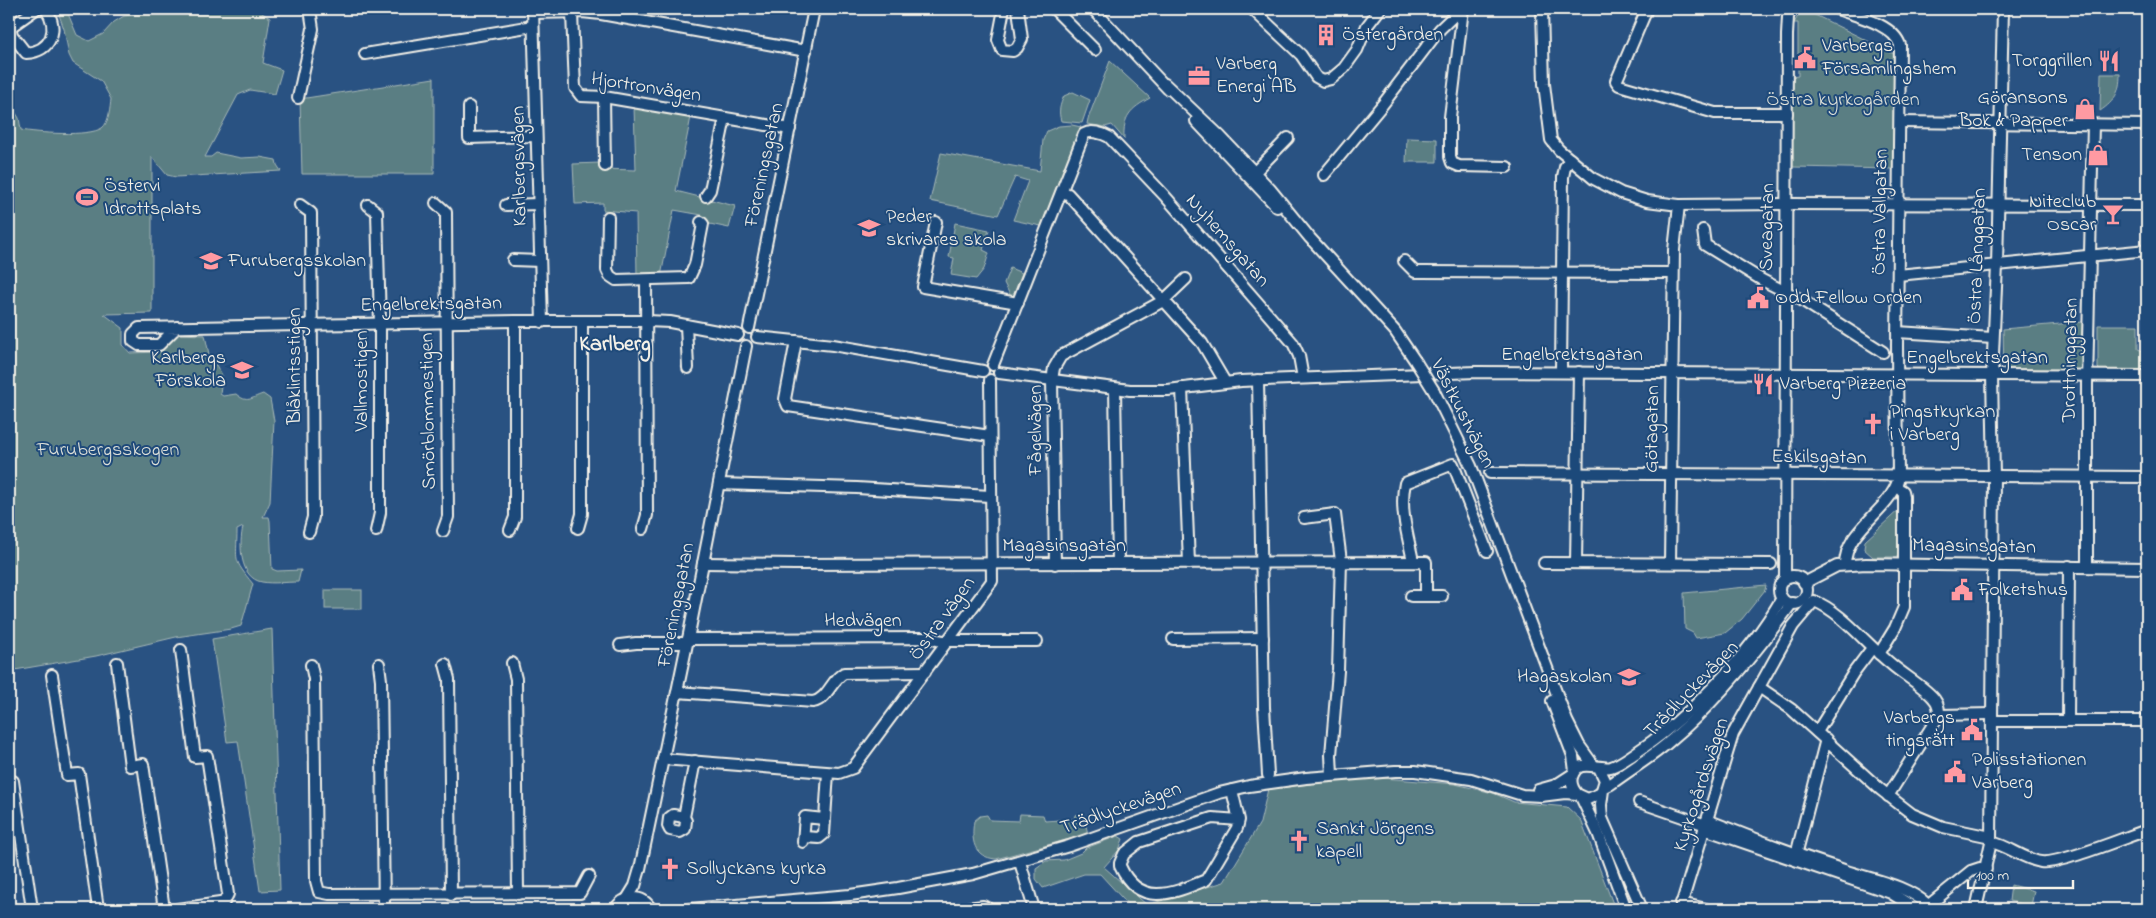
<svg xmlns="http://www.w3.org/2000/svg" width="2156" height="918" font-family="'Indie Flower',sans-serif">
<rect width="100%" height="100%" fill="#295282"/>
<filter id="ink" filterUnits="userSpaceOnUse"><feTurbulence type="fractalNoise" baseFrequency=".02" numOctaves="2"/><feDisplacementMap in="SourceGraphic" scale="10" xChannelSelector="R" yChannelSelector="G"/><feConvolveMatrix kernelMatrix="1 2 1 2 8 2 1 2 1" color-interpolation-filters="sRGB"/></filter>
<g filter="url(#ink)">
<g fill="#5a7e83" stroke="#a7b8b6">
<path d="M57,9H66L77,35L89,41L103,34L114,22L124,16L139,14L147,9H258L262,13L270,18L263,63L282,70L275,94L250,90L238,95L205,157H211L216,153L241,158L260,157L276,160L277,165L281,171L176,177L167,175L152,157V313L104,314L123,328V345L130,353L160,352L179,334L205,335L211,364L216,365L222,376L220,394L223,396L236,394C248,404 250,398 263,394L270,399L274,421L270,502L263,517H269L270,521L272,569L277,571L301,570L298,582C286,582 273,584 262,582C239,578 239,543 243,527L237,530C237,562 232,558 253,584L241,626L231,629L176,637L96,656L9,671V102L19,118L21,130C36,133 89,137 102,128C109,123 110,108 111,99L101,81L73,63L69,55L64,29Z"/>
<path d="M1805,10L1896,55L1894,169L1793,167L1791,77L1798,76V23H1794L1801,11Z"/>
<path d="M1110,61L1150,98C1130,109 1123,116 1124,139L1112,125L1105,127L1087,124L1088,119Z"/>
<path d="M2101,74H2120C2120,92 2115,101 2100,111Z"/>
<path d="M434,78V174H302L300,99Z"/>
<path d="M1073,92L1090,100L1082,123L1061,121C1058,111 1060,105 1064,96Z"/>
<path d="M634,107L691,117L676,191L735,206L729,228L705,223L702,215L674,210L661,276L637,277L636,213L603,210V203L575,204L573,164L600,163V169L636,170Z"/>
<path d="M1072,125L1081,127L1041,226L1013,220L1028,181L1015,177L998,215L930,201L941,153L1040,171L1043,140L1047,131L1059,126Z"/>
<path d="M1407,138L1437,139V162H1406Z"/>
<path d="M955,223L989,230L983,250L989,253L984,269L976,279L951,275L954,258L949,257Z"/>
<path d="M1010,268L1022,273L1012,299L1004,283Z"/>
<path d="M2083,322L2082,373H2004L2003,329Z"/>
<path d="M2098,325H2138V349L2143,351V368L2140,371L2100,370L2098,368Z"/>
<path d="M1902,507V557H1873L1864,549L1865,541Z"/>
<path d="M1766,585L1765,590L1742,619L1725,633L1696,638L1693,633L1685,629L1684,593Z"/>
<rect x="325" y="590" width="37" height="19"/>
<path d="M272,629L280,890L260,891L238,741L227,742L212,639Z"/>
<path d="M1383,778L1455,784L1493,793L1514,802L1567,807L1581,820L1615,909H1132L1100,874H1084L1043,888L1036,879V868L1046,861L1064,860L1081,853L1086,848L1118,836L1123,839L1119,850L1104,867L1147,905L1224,882L1260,823L1268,789L1343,780Z"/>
<path d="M1020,814L1043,815L1045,821L1074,819L1075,815L1083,814L1088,834L996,859C973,857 971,840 974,821L980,816L987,815L990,820L1019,821Z"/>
<path d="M2011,885L2034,891L2031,906L2009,901Z"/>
</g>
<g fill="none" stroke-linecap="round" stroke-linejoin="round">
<g stroke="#f4f1e8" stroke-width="14">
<g id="minor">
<path d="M533,9L542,322"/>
<path d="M1004,9L998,40L1002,50L1013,51L1017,48L1022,39L1018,9"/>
<path d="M1054,9L1095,50"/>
<path d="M1093,9L1168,89"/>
<path d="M1252,9L1301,55L1316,77L1323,81L1331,79L1344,68L1357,50L1367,26L1380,9"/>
<path d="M1463,9L1450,117V157L1452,163L1459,166L1507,167"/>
<path d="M1542,9L1544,84L1551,140L1559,150L1594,179L1621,193L1647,201L1679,205L1786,204L2147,205"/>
<path d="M1647,9L1618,77L1616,81L1619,85L1715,113H1787"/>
<path d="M1837,9C1856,16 1893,24 1900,45L1897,346L1898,481C1887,513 1845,530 1845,565"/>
<path d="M533,13L582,12L601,14L806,51"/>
<path d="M572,13L575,88L581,96L604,97L790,129"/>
<path d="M10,26L12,35L26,53C52,51 59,29 46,9"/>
<path d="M9,28L36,9"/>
<path d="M365,54L533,26"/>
<path d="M1165,84L1220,136L1270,189L1310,238L1395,331L1416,362"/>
<path d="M604,97L605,166"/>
<path d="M298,98L313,29L310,9"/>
<path d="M469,107V138L536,136"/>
<path d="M1196,121L1277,207"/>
<path d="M1900,122L2147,125"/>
<path d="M1324,175L1383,104L1440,29L1461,9"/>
<path d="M1250,177L1288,138"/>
<path d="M1062,192L1068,194L1202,343L1225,382"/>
<path d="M706,196L710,190L725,118"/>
<path d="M436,203L446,212L448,517L443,531"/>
<path d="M300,205L311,213L313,517L309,532"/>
<path d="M368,205L377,212L380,324V513L376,531"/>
<path d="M506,205L538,204"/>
<path d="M608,217L607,270L610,276L616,280L689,278L695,265L703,224L701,222"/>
<path d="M936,222L923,287L1018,303"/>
<path d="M1703,230L1705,245L1762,280L1800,299L1883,352"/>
<path d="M513,260L540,261"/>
<path d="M1404,261L1415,272H1421L1673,273"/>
<path d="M1898,275L2147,250"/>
<path d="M686,325L688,368"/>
<path d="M177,327L159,345H139L133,341V334L139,328L515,321H647L670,322L738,335"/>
<path d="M749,328L814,9"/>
<path d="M1897,332L1993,338"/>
<path d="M757,337L833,345L983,371"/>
<path d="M796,341L785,399L788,406L990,436"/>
<path d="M993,365L1084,134C1091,130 1102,133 1109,137L1164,195L1293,343L1299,356L1303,378"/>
<path d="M1561,371L1563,177L1565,167L1570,159"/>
<path d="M999,373L1130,390H1168L1241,381L1476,372L2147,376"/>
<path d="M1258,380L1264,707L1268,775"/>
<path d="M1182,388L1189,563"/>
<path d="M1115,389L1118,563"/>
<path d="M1434,391L1471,466L1567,721L1579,745L1594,766"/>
<path d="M1490,473L2147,477"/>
<path d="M719,484L857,488L990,496"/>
<path d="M1304,518L1335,514L1341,561L1338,671L1331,755L1332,775"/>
<path d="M578,528L582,514V321"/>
<path d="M643,529L647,515L646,280"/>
<path d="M510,530L515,517V321"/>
<path d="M1413,561C1408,536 1399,509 1405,483L1453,464L1487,551"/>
<path d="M703,563L795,564L1426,562V596"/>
<path d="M1544,563L1771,564"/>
<path d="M1576,563L1579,372"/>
<path d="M1670,563L1674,250L1679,205"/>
<path d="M1055,564L1052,380L1054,368L1061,356L1163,301L1186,279"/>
<path d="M2087,567V383L2093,124"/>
<circle cx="1793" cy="590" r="14"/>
<path d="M1785,578L1787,35L1788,17L1791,9"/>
<path d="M1804,583L1837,566L1866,564L2147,568"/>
<path d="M1411,596H1442"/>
<path d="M688,639L927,638L943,641H1037"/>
<path d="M1173,639L1263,638"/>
<path d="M620,645L636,643H687"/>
<path d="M1879,654L1895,628L1904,607V496L1903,491L1896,487"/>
<path d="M117,663L130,766L143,764L164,909"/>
<path d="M512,663L516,679L518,894"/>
<path d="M379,664L381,680L384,909"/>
<path d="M445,664L449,679L451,895"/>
<path d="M311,665L314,679L316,881L319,892L329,894L580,893L589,876"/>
<path d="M52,675L67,775L79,774L98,909"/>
<path d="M1759,687L1791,709L1881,790L1912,814L1943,827L1991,837"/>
<path d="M677,692L813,702C828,699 831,680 844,673L925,672"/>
<path d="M1552,701L1573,756L1575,771"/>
<path d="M1992,721H2147"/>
<path d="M2068,721L2069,566"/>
<path d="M1817,732L1854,672L1872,648"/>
<path d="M663,759L839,773L853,768L992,581L990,380"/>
<path d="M1599,768L1605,780L1601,793L1588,799L1577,794C1573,789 1570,784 1572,777C1577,757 1598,770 1611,767C1618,765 1625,760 1631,756C1688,719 1748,657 1782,598"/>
<path d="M9,782L13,781L32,909"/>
<path d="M1605,787L1611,784C1631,769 1652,757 1670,741C1714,704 1758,650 1792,603"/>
<path d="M1232,790L1239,820L1237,828L1206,880C1172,894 1139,908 1120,866V863L1124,854L1139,842L1212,818L1239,820"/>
<path d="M1538,790L1556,785L1573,774"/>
<path d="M1603,790L1601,805L1602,818L1642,909"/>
<path d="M1888,796L1939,715L1992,714"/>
<path d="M1581,797L1598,833L1626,909"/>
<path d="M1639,802L1706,825"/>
<path d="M684,817L673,815L669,818L668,826L670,830L680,832L685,829L686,821L684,817L695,761"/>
<path d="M1707,820C1752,838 1798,855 1844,870C1872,880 1905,884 1928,905"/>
<path d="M1704,829L1891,893L1916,909"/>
<path d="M804,837L819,838L824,834L828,773"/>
<path d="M803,842L805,817L824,819"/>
<path d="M1991,842C2009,846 2023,859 2041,862C2059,865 2126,837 2147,830"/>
<path d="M1795,859L1826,739"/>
<path d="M1020,862L1034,909"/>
<path d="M627,899L635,886L640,869L688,639L746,346"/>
<path d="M1681,903L1706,909"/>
<path d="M178,909L220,903L224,902L228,894L207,756L195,757L181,650"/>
<path d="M615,909C624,895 642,894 651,909"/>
<path d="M690,909L850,895L898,888L973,874L1069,846L1219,793L1249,786L1306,778L1395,771H1415L1471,779L1522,795L1541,796L1565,793L1577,794"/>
<path d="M959,909L983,906L989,909"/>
<path d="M1680,909L1733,734L1793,626L1814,601C1841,611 1868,646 1891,664C1902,674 1928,689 1935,700C1939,705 1939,710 1939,715"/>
<path d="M1924,909L1971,871L1980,868L1986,869"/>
<path d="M1976,909L1991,842L1994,476L1992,376L1997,265L2003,9"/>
</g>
</g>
<use href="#minor" stroke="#1f4a7a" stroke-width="10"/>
<g stroke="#f4f1e8" stroke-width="14" stroke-linecap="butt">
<path id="minor-bridge" d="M1416,362L1434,391"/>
</g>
<use href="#minor-bridge" stroke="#1f4a7a" stroke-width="10"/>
</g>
</g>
<defs>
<g id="building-bare" transform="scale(1.725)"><path d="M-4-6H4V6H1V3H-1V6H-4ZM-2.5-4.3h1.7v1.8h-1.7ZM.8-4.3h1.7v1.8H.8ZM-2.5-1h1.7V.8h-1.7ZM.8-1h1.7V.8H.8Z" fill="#ff9aa2" stroke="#1f4a7a" stroke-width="2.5" paint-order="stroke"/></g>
<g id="civic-bare" transform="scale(1.725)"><path d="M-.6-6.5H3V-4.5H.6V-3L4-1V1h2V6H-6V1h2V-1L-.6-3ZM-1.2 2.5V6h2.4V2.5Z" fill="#ff9aa2" stroke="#1f4a7a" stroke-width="2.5" paint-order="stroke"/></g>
<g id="restaurant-bare" transform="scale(1.725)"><path d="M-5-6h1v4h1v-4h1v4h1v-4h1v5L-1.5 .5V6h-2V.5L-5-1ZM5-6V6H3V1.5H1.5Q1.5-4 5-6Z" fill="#ff9aa2" stroke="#1f4a7a" stroke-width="2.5" paint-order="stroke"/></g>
<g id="office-bare" transform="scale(1.725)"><path d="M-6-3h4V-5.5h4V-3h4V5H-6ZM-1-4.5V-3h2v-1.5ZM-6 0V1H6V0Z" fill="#ff9aa2" stroke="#1f4a7a" stroke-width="2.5" paint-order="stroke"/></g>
<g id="shop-bare" transform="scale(1.725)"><path d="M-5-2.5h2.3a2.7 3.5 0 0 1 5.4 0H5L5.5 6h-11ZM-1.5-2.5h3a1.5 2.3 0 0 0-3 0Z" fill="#ff9aa2" stroke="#1f4a7a" stroke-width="2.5" paint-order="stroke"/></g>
<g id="stadium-bare" transform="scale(1.725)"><path d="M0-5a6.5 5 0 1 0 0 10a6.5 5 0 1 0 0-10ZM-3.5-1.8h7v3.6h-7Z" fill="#ff9aa2" stroke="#1f4a7a" stroke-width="2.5" paint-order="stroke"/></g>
<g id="bar-bare" transform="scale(1.725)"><path d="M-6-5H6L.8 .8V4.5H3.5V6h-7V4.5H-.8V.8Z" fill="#ff9aa2" stroke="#1f4a7a" stroke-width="2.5" paint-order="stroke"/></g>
<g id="school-bare" transform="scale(1.725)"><path d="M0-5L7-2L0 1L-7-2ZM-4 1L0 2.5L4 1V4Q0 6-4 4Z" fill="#ff9aa2" stroke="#1f4a7a" stroke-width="2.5" paint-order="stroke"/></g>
<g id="church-bare" transform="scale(1.725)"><path d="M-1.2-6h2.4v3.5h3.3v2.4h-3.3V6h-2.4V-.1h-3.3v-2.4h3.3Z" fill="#ff9aa2" stroke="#1f4a7a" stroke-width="2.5" paint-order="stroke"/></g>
</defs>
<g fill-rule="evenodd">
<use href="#building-bare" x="1326" y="35"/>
<use href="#civic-bare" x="1805" y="58"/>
<use href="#restaurant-bare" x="2109" y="61"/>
<use href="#office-bare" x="1199" y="76"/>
<use href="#shop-bare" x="2085" y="109"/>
<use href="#shop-bare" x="2098" y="155"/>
<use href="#stadium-bare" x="87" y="197"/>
<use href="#bar-bare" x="2113" y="214"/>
<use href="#school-bare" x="869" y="228"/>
<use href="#school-bare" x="211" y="261"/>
<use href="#civic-bare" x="1758" y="298"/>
<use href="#school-bare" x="242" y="370"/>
<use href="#restaurant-bare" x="1763" y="384"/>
<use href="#church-bare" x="1873" y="424"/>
<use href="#civic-bare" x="1962" y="590"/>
<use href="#school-bare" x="1629" y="677"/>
<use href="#civic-bare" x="1972" y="730"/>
<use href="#civic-bare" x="1955" y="772"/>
<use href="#church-bare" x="1299" y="841"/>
<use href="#church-bare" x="670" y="869"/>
</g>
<g text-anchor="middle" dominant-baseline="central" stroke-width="4" stroke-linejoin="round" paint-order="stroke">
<g font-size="20" fill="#f4f1e8" stroke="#1f4a7a" text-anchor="start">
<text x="1342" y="35">Östergården</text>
<text x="1822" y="46">Varbergs<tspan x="1822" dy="23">Församlingshem</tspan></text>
<text x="2092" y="61" text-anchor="end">Torggrillen</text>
<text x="1216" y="64">Varberg<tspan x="1216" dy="23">Energi AB</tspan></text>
<text x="2068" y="98" text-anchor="end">Göransons<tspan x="2068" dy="23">Bok &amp; Papper</tspan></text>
<text x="2082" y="155" text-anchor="end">Tenson</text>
<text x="104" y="186">Östervi<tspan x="104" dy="23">Idrottsplats</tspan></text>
<text x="2096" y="202" text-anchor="end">Niteclub<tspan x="2096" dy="23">Oscar</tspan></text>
<text x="886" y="217">Peder<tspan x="886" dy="23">skrivares skola</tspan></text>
<text x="228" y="261">Furubergsskolan</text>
<text x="1775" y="298">Odd Fellow Orden</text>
<text x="226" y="358" text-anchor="end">Karlbergs<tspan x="226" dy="23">Förskola</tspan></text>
<text x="1780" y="384">Varberg Pizzeria</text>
<text x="1890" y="412">Pingstkyrkan<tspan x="1890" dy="23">i Varberg</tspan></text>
<text x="1978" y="590">Folketshus</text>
<text x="1612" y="677" text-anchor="end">Hagaskolan</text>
<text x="1955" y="718" text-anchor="end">Varbergs<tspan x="1955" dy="23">tingsrätt</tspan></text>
<text x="1972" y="760">Polisstationen<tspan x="1972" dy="23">Varberg</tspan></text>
<text x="1316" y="829">Sankt Jörgens<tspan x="1316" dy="23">kapell</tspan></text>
<text x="686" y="869">Sollyckans kyrka</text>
</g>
<g font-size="20" fill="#f4f1e8" stroke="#1f4a7a">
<text transform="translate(646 88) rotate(9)">Hjortronvägen</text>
<text transform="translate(765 165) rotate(-78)">Föreningsgatan</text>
<text transform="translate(520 166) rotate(-91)">Karlbergsvägen</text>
<text transform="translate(1881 212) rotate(-89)">Östra Vallgatan</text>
<text transform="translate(1768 227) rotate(-89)">Sveagatan</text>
<text transform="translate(1227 241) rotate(49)">Nyhemsgatan</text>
<text transform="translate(1978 256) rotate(-88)">Östra Långgatan</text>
<text transform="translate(431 305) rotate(-1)">Engelbrektsgatan</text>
<text x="1572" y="355">Engelbrektsgatan</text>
<text x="1977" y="358">Engelbrektsgatan</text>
<text transform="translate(2071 360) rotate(-89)">Drottninggatan</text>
<text transform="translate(295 366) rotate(-90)">Blåklintsstigen</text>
<text transform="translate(362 381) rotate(-90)">Vallmostigen</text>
<text transform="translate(429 411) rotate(-91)">Smörblommestigen</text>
<text transform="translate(1462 414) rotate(63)">Västkustvägen</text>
<text transform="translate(1653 429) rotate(-89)">Götagatan</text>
<text transform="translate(1036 430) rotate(-90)">Fågelvägen</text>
<text transform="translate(1819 458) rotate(1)">Eskilsgatan</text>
<text x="1064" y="546">Magasinsgatan</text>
<text transform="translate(1974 547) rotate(1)">Magasinsgatan</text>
<text transform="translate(677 605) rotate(-79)">Föreningsgatan</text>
<text transform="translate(943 619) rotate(-54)">Östra vägen</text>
<text x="863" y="621">Hedvägen</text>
<text transform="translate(1692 690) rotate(-46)">Trädlyckevägen</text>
<text transform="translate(1702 785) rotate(-72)">Kyrkogårdsvägen</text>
<text transform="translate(1121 809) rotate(-19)">Trädlyckevägen</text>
</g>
<g font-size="20" fill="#dde0d9" stroke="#1f4a7a">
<text x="1843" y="100">Östra kyrkogården</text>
<text x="108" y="450">Furubergsskogen</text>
</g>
<g font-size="22" font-weight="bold" fill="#f4f1e8" stroke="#1f4a7a">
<text x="615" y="345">Karlberg</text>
</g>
</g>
<rect width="2156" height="918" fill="none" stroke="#1f4a7a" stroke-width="30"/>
<rect x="15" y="15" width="2126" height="888" fill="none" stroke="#f4f1e8" stroke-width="2" filter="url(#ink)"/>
<path d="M1968 880v8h105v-8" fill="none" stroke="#f4f1e8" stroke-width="2.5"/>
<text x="1976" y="880" font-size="15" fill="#f4f1e8" stroke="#1f4a7a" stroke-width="4" paint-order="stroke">100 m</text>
</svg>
